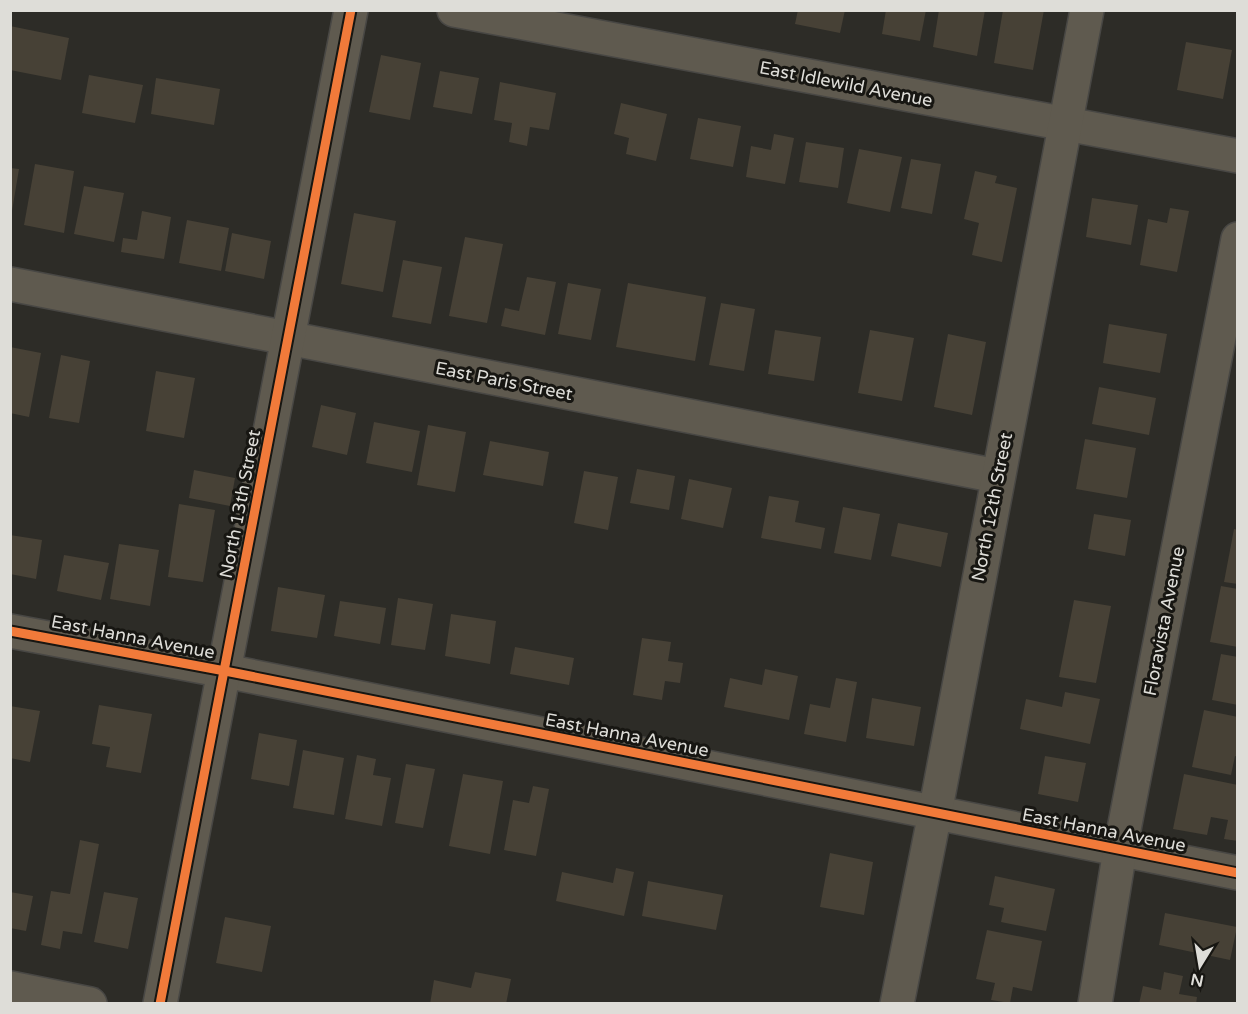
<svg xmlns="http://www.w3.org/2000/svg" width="1248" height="1014" font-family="'Varela Round',sans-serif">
<rect width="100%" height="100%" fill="#2d2c27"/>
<g fill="#474136">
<path d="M798,10H845L840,33L795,24Z"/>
<path d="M886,10H926L920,41L882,34Z"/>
<path d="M939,10H985L977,56L933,47Z"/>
<path d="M1003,10L1023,12V10H1044L1033,70L994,63Z"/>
<path d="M10,26L69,38L61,80L10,70Z"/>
<path d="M1186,42L1232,50L1223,99L1177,90Z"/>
<path d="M381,55L421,63L410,120L369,112Z"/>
<path d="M440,71L479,78L472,114L433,107Z"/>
<path d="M89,75L143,85L135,123L82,113Z"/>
<path d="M156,78L220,89L214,125L151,114Z"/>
<path d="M500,82L556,93L549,130L530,127L527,146L509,142L512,123L494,120Z"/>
<path d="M621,103L667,114L656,161L626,154L629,138L614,134Z"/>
<path d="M698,118L741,126L733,167L690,159Z"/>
<path d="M774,134L794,138L785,184L746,177L751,146L771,150Z"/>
<path d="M806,142L844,148L838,188L799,182Z"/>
<path d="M859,149L902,157L890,212L847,203Z"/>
<path d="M911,159L941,164L932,214L901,208Z"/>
<path d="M35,164L74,171L64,233L24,225Z"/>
<path d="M10,168L19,169L12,211H10Z"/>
<path d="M975,171L997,176L995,183L1017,188L1002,262L972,255L979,223L964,219Z"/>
<path d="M84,186L124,193L114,242L74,234Z"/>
<path d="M1092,198L1138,205L1131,245L1086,237Z"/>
<path d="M1170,208L1189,211L1177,272L1140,265L1148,219L1167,223Z"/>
<path d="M142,211L171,217L164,259L121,252L123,238L137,240Z"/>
<path d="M354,213L396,221L383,292L341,284Z"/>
<path d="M187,220L229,228L221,271L179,263Z"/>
<path d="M232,233L271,241L264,279L225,271Z"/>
<path d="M465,237L503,244L487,323L449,316Z"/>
<path d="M403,260L442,267L431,324L392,317Z"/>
<path d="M527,277L556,282L545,335L501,326L505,308L519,311Z"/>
<path d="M568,283L601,289L591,340L558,334Z"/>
<path d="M628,283L706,297L695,361L616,347Z"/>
<path d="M721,303L755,309L744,371L709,365Z"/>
<path d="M1109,324L1167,334L1160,373L1103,363Z"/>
<path d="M775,330L821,337L814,381L768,374Z"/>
<path d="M870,330L914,338L902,401L858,393Z"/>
<path d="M948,334L986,342L972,415L934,407Z"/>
<path d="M10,347L41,353L29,417L10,413Z"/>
<path d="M61,355L90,361L79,423L49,418Z"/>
<path d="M156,371L195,378L184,438L146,431Z"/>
<path d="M1099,387L1156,398L1149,435L1092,424Z"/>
<path d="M321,405L356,413L347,455L312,447Z"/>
<path d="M374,422L420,431L412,472L366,463Z"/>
<path d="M428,425L466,432L455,492L417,485Z"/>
<path d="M1085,439L1136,448L1127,498L1076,489Z"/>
<path d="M490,441L549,452L543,486L483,475Z"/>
<path d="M637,469L675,476L669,510L630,503Z"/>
<path d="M194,470L235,478L230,506L189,498Z"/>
<path d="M584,471L618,477L608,530L574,523Z"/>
<path d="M689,479L732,488L723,528L681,519Z"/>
<path d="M769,496L799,501L795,522L825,528L821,549L761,538Z"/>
<path d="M179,504L215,510L203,582L168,577Z"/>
<path d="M843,507L880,514L871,560L834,553Z"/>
<path d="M1094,514L1131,520L1125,556L1088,549Z"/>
<path d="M898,523L948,533L941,567L891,556Z"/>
<path d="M1234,529L1238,530V584L1224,582Z"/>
<path d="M10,535L42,540L36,579L10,574Z"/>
<path d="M119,544L159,550L150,606L110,599Z"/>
<path d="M64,555L109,563L101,600L57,591Z"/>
<path d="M1221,586L1238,589V647L1210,642Z"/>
<path d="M278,587L325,595L317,638L271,631Z"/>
<path d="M398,598L433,604L425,650L391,645Z"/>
<path d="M1074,600L1111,606L1096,683L1059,677Z"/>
<path d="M340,601L386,608L380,644L334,636Z"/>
<path d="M451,614L496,621L490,664L445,656Z"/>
<path d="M642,638L671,642L668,661L683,663L680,683L665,681L662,700L633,695Z"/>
<path d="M515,647L574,658L569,685L510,674Z"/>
<path d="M1221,654L1238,657V705L1212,700Z"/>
<path d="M765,669L798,676L789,720L724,707L730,678L762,685Z"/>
<path d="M836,678L857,682L846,742L804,734L810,704L830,708Z"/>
<path d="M1065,692L1100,699L1090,744L1020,729L1026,699L1062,707Z"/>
<path d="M872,698L921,707L914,746L866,738Z"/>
<path d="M99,705L152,714L141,773L106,767L110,747L92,744Z"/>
<path d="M10,706L40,711L30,762L10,758Z"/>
<path d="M1204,710L1238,717V757L1235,756L1231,775L1192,767Z"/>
<path d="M259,733L297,740L289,786L251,779Z"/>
<path d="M303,750L344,758L334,815L293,808Z"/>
<path d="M357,755L376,759L373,775L391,778L382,826L345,819Z"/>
<path d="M1045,756L1086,763L1078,802L1038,794Z"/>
<path d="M406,764L435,769L423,828L395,823Z"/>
<path d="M463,774L503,781L490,854L449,846Z"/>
<path d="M1184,774L1238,785V841L1224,839L1228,820L1211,817L1207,835L1173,829Z"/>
<path d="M533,786L549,789L536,856L504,850L513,800L529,803Z"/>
<path d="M80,840L99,844L82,934L63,931L60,949L41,945L51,891L70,894Z"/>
<path d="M830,853L873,862L864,915L820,907Z"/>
<path d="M616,868L634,872L624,916L556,901L562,872L613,883Z"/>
<path d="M995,876L1055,889L1046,931L1001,922L1004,908L989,905Z"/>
<path d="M648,881L723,895L716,930L642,916Z"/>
<path d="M10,892L33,896L26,931L10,928Z"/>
<path d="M104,892L138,898L128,949L94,942Z"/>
<path d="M1165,913L1237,927L1230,960L1159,945Z"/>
<path d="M225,917L271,926L262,972L216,963Z"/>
<path d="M987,930L1042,941L1032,991L1013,987L1010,1003L991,1000L995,983L976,979Z"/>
<path d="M475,972L511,979L506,1004H430L434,980L471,988Z"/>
<path d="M1164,972L1183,976L1179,994L1197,997L1196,1004H1139L1143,986L1161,990Z"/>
</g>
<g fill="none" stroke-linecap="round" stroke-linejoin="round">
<g stroke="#484744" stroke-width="36">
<g id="minor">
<path d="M454,10L1238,156"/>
<path d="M10,284L997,476"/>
<path d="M10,631L225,671L1238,873"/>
<path d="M10,988L90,1004"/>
<path d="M160,1004L351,10"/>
<path d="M897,1004L935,813L1087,10"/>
<path d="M1095,1004L1120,850L1238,239"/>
</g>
</g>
<use href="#minor" stroke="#5f5a4f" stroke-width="33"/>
<g stroke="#171612" stroke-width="13">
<g id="cycleway">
<path d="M10,631L225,671L1238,873"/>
<path d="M160,1004L351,10"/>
</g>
</g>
<use href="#cycleway" stroke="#f17a3a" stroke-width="9"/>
</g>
<g text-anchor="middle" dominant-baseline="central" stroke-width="6" stroke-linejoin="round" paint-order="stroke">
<g font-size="18" fill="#deddd8" stroke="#171612">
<text transform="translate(846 84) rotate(11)">East Idlewild Avenue</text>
<text transform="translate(504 381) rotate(11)">East Paris Street</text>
<text transform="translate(240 504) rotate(-79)">North 13th Street</text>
<text transform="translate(992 507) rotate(-79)">North 12th Street</text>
<text transform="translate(1164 621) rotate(-79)">Floravista Avenue</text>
<text transform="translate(133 637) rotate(11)">East Hanna Avenue</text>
<text transform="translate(627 735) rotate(11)">East Hanna Avenue</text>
<text transform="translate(1104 830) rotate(11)">East Hanna Avenue</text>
</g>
</g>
<rect width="1248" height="1014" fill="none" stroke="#deddd8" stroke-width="24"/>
<g transform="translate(1200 966) rotate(191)" stroke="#171612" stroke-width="4.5" paint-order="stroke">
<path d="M0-4.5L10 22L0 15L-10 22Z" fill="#deddd8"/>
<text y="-9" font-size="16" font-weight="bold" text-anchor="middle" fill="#deddd8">N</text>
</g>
</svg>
